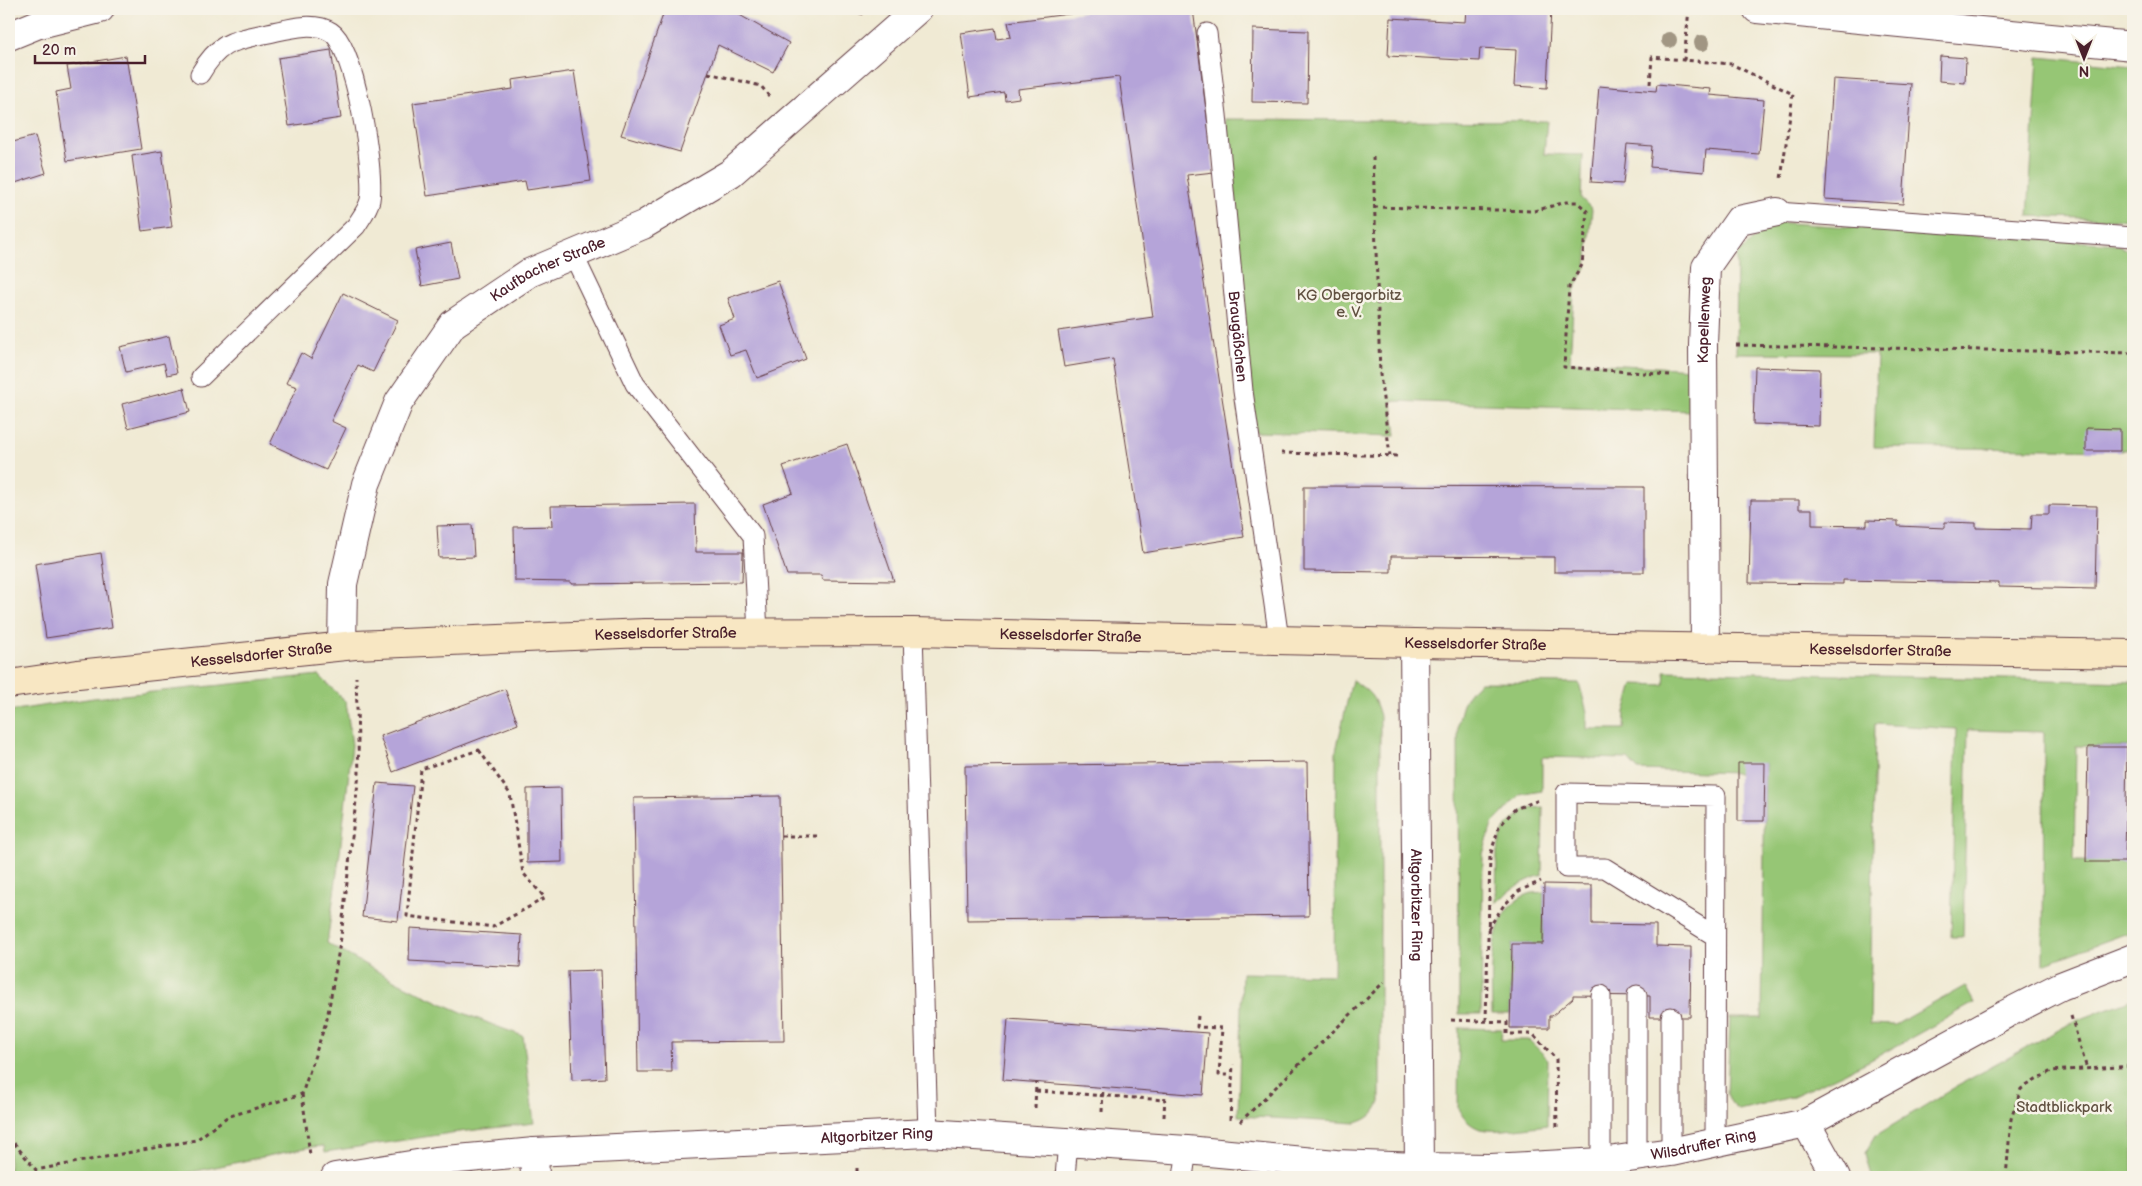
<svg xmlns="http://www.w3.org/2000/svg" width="2142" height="1186" font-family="'Balsamiq Sans',sans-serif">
<rect width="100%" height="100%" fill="#f7f3e8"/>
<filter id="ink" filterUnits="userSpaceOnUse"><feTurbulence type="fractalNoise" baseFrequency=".02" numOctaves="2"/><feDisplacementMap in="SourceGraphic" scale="10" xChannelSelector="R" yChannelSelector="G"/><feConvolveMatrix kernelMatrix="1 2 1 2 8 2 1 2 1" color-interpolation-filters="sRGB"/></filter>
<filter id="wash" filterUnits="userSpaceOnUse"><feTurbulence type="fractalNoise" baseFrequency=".0096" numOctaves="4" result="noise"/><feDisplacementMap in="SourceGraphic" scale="20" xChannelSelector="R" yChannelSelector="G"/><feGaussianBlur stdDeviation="1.12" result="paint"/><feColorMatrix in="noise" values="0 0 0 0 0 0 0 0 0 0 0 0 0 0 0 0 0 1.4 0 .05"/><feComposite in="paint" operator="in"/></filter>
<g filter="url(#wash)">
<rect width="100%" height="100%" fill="#f0ead4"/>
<g fill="#96c675" stroke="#707250">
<path d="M2038,57L2133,66V220L2028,216Z"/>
<path d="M1226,119L1547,121L1544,154L1583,155L1581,198L1592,209L1586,267L1574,291L1570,362L1693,369V411L1392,401L1396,436L1255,432Z"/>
<path d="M1772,222L2118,244L2131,254L2133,260V450L1874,447L1877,354L1736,353L1737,255Z"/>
<path d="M1665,671L2133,682V747L2076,746L2074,861L2133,862V931L2043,964L2044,732L1968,730L1963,937H1951L1956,729L1875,724L1870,1024L1895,1025L1965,986L1974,1003L1869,1061L1829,1080L1791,1097L1739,1110L1732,1104L1727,1094L1730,1018H1762L1765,763L1738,773L1638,770L1628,759L1542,757V791L1520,795L1492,824L1483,854L1481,1014H1459L1458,725C1462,705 1464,695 1480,682L1579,683L1587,712V729H1624L1625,712L1633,684L1664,685Z"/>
<path d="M319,675L346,702L352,745L340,852L327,943C390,980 454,1012 523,1036L534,1123L451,1133L325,1152L324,1146L310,1147L168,1177H9V711L94,698Z"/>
<path d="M1352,680C1370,692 1374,695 1380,716V1102C1375,1114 1369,1119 1356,1123L1238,1116L1242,973L1334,975L1336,751Z"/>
<path d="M1543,807L1542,875C1523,881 1511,889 1496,903L1497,851L1504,829L1525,809Z"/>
<path d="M1544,892L1543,944H1512L1510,1014H1492C1492,979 1485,908 1529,894C1533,892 1539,893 1544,892Z"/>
<path d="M2133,999V1177H1871L1865,1153L1875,1136L1957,1086L2073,1022Z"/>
<path d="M1459,1028L1502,1029L1501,1040H1529L1548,1059L1547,1125C1530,1127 1495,1133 1480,1129C1469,1125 1462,1117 1458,1108Z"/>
</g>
<g id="blocks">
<g fill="#b5a4d9">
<path d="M665,9H729L789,43L773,72L718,45L680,152L621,135Z"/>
<path d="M1106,9H1193L1214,172L1187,175L1244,537L1143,553L1113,359L1064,367L1058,331L1153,317L1119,77L1018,89L1019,98L1005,100L1004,92L970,97L961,33L995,28L997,39L1011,37L1008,22Z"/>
<path d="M1466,9H1551L1547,88L1514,86L1516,50L1480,48L1479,61L1388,56L1390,18L1465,22Z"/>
<path d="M1253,29L1308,31L1307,103L1252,102Z"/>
<path d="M331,50L341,118L289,126L278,58Z"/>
<path d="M126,56L141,149L67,161L56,92L71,89L67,66Z"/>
<path d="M1940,56L1966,58L1965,83L1939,81Z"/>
<path d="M574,71L591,181L527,190L525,181L427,196L413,103L513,89L512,80Z"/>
<path d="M1833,79L1911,84L1903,204L1825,199Z"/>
<path d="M1657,84L1711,89L1710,95L1764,100L1759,154L1706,150L1704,172L1650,167L1652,146L1627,144L1623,184L1591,182L1599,86L1656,91Z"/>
<path d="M9,131L13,142L35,136L46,173L9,185Z"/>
<path d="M162,151L172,227L142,231L132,156Z"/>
<path d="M451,243L458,279L422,286L415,250Z"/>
<path d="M778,281L806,359L757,378L746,350L730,355L719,325L735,319L728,298Z"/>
<path d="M343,293L398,320L373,372L358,365L331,421L346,428L326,470L270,444L297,387L286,383L301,353L311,359Z"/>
<path d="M169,336L177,373L167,375L164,363L126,372L120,347Z"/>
<path d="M1755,367L1820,369L1819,426L1753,424Z"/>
<path d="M184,388L190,412L128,428L122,404Z"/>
<path d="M2086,428L2120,429V451H2086Z"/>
<path d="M847,444L894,581L823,580L821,575H787L763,504L793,493L783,466Z"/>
<path d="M1304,486L1644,487V572H1554V557L1391,556V572L1304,571Z"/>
<path d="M1751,500H1799V509H1812V525L1867,526V520L1898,521V526L1945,528V522L1976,523V528L2031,529L2032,514H2049V505L2097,506L2095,589L1999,587V583L1843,580V584L1749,583Z"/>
<path d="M695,504L696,552H743L742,582L571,584V582L515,581L514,527L552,526L551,506Z"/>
<path d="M472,525L474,557L439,558L437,526Z"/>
<path d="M101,553L112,628L46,638L35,564Z"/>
<path d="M505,689L518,724L393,772L380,736Z"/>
<path d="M2088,747H2127L2125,862H2086Z"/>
<path d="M1307,762L1309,916L967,920L965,766Z"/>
<path d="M1738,763H1765L1764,821H1738Z"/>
<path d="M377,783L413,786L398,921L362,917Z"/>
<path d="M561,788L562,862L527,863V789Z"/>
<path d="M780,796L784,1041L671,1042L672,1072H638L634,798Z"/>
<path d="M1544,884L1592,885V924L1656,925V946L1691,947L1690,1017H1650V996L1573,995V998L1552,1016H1549V1028H1510L1512,944H1543Z"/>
<path d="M410,928L522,935L520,967L409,961Z"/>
<path d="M601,970L605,1078L572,1080L568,971Z"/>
<path d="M1008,1019L1208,1033L1203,1095L1003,1080Z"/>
</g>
</g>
</g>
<g filter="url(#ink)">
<use href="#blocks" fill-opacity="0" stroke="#633d44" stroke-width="1"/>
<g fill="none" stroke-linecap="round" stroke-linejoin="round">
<g stroke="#633d44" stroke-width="21">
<g id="lane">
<path id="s1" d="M1207,33L1217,115L1243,391L1279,639"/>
<path d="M200,74C218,43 231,41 264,34C285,30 312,20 331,32C355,47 375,171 370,200C368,209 361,218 356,226L201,377"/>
<path d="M1777,212L2133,237"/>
<path d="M573,254L635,384L753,536L758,633"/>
<path d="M913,632L928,1133"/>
<path d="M1715,936L1605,868H1566V793L1716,796L1715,1142"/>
<path d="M1637,995V1157"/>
<path d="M1671,1152V1017"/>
<path d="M1601,1162V995"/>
<path d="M1065,1177L1068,1142"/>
<path d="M1183,1177L1187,1150"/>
</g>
</g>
<g stroke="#633d44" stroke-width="30">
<g id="street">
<path d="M1757,9L2133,46"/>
<path d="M9,36L36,25L100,9"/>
<path id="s2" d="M1414,643L1419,1167L1491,1168L1601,1162L1671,1152L1806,1123L2006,1014L2061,986L2133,958"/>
<path id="s3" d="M342,646L343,584L366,484L399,402L453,324L529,273L643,225L731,173L918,9"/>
<path id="s4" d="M1705,648L1703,345L1706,267L1739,220L1777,212"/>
<path d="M1806,1123L1836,1177"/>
<path d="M534,1152L535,1177"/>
<path id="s5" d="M335,1177L436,1161L534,1152L928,1133L1187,1150L1336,1164L1419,1167V1177"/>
</g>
</g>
<g stroke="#633d44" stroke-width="30">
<g id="secondary">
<path id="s6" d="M9,684L78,674L355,645L645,633L913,632L1414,643L2133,654"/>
</g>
</g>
<g stroke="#633d44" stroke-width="3" stroke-dasharray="4 4" stroke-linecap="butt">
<path d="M844,9L864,14"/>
<path d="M1689,9L1684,60L1731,64L1793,94L1781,179"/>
<path d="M708,73L761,86L769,96"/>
<path d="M1650,84L1652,57L1684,60"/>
<path d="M1373,157L1380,374L1390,456"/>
<path d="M1374,207L1534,211L1566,202H1577L1587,211L1582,265L1569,287L1564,367L1670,375"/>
<path d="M1736,345L2133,353"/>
<path d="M1281,453L1400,456"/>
<path d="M479,750L510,794L523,873L545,898L493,927L407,916L421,769Z"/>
<path d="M781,836H821"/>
<path d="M1488,929L1504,905L1519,891L1541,881"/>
<path d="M1198,1016L1197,1027L1222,1028L1219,1075H1232"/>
<path d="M2071,1016L2087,1069"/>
<path d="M1451,1020L1507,1022V1034H1533L1556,1059L1557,1131"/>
<path d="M1486,1021L1490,856L1499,827L1515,809L1539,800"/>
<path d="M1036,1091L1165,1100"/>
<path d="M302,1094L310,1155"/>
<path d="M1035,1108L1036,1083"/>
<path d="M1102,1112L1103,1088"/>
<path d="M1164,1117L1165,1092"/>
<path d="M1230,1120L1233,1064"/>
<path d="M1240,1122L1384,982"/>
<path d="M9,1137L36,1170L196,1140L227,1117L302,1094L327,1019L341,937L359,773L356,677"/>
<path d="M857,1168V1177"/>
<path d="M2006,1177L2011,1119L2021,1089L2051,1071L2133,1066"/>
</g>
<use href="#lane" stroke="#fff" stroke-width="19"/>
<use href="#street" stroke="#fff" stroke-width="28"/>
<use href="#secondary" stroke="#f8e7c3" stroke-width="28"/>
</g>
<g fill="#a19683">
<circle cx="1669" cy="40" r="8"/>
<circle cx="1702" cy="43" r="8"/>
</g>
</g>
<g text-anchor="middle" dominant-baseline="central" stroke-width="5" stroke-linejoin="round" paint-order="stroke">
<g font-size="15" fill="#4a1f2b" stroke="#f7f3e8">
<text stroke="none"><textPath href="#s3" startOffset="458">Kaufbacher Straße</textPath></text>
<text stroke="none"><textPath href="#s4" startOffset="328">Kapellenweg</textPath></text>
<text stroke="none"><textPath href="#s1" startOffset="305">Braugäßchen</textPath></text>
<text stroke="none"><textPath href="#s6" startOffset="659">Kesselsdorfer Straße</textPath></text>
<text stroke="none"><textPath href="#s6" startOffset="1064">Kesselsdorfer Straße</textPath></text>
<text stroke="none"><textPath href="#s6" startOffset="1469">Kesselsdorfer Straße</textPath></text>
<text stroke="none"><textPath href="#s6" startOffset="1874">Kesselsdorfer Straße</textPath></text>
<text stroke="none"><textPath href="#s6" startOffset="254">Kesselsdorfer Straße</textPath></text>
<text stroke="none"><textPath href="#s2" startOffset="262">Altgorbitzer Ring</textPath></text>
<text stroke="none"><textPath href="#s5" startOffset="544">Altgorbitzer Ring</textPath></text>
<text stroke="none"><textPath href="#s2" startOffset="810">Wilsdruffer Ring</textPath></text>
</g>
<g font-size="15" fill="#615141" stroke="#f7f3e8">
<text x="1349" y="295">KG Obergorbitz<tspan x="1349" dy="17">e. V.</tspan></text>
<text x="2064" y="1107">Stadtblickpark</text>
</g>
</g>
<rect width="2142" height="1186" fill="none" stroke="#f7f3e8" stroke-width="30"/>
<g transform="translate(2084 58) rotate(180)" stroke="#f7f3e8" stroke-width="4" paint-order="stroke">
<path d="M0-4L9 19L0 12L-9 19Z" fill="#4a1f2b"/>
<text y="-8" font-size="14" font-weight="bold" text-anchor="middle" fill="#4a1f2b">N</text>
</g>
<path d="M35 55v8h110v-8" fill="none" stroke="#4a1f2b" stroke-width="2.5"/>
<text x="42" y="55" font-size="15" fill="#4a1f2b" stroke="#f7f3e8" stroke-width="4" paint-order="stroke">20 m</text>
</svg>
